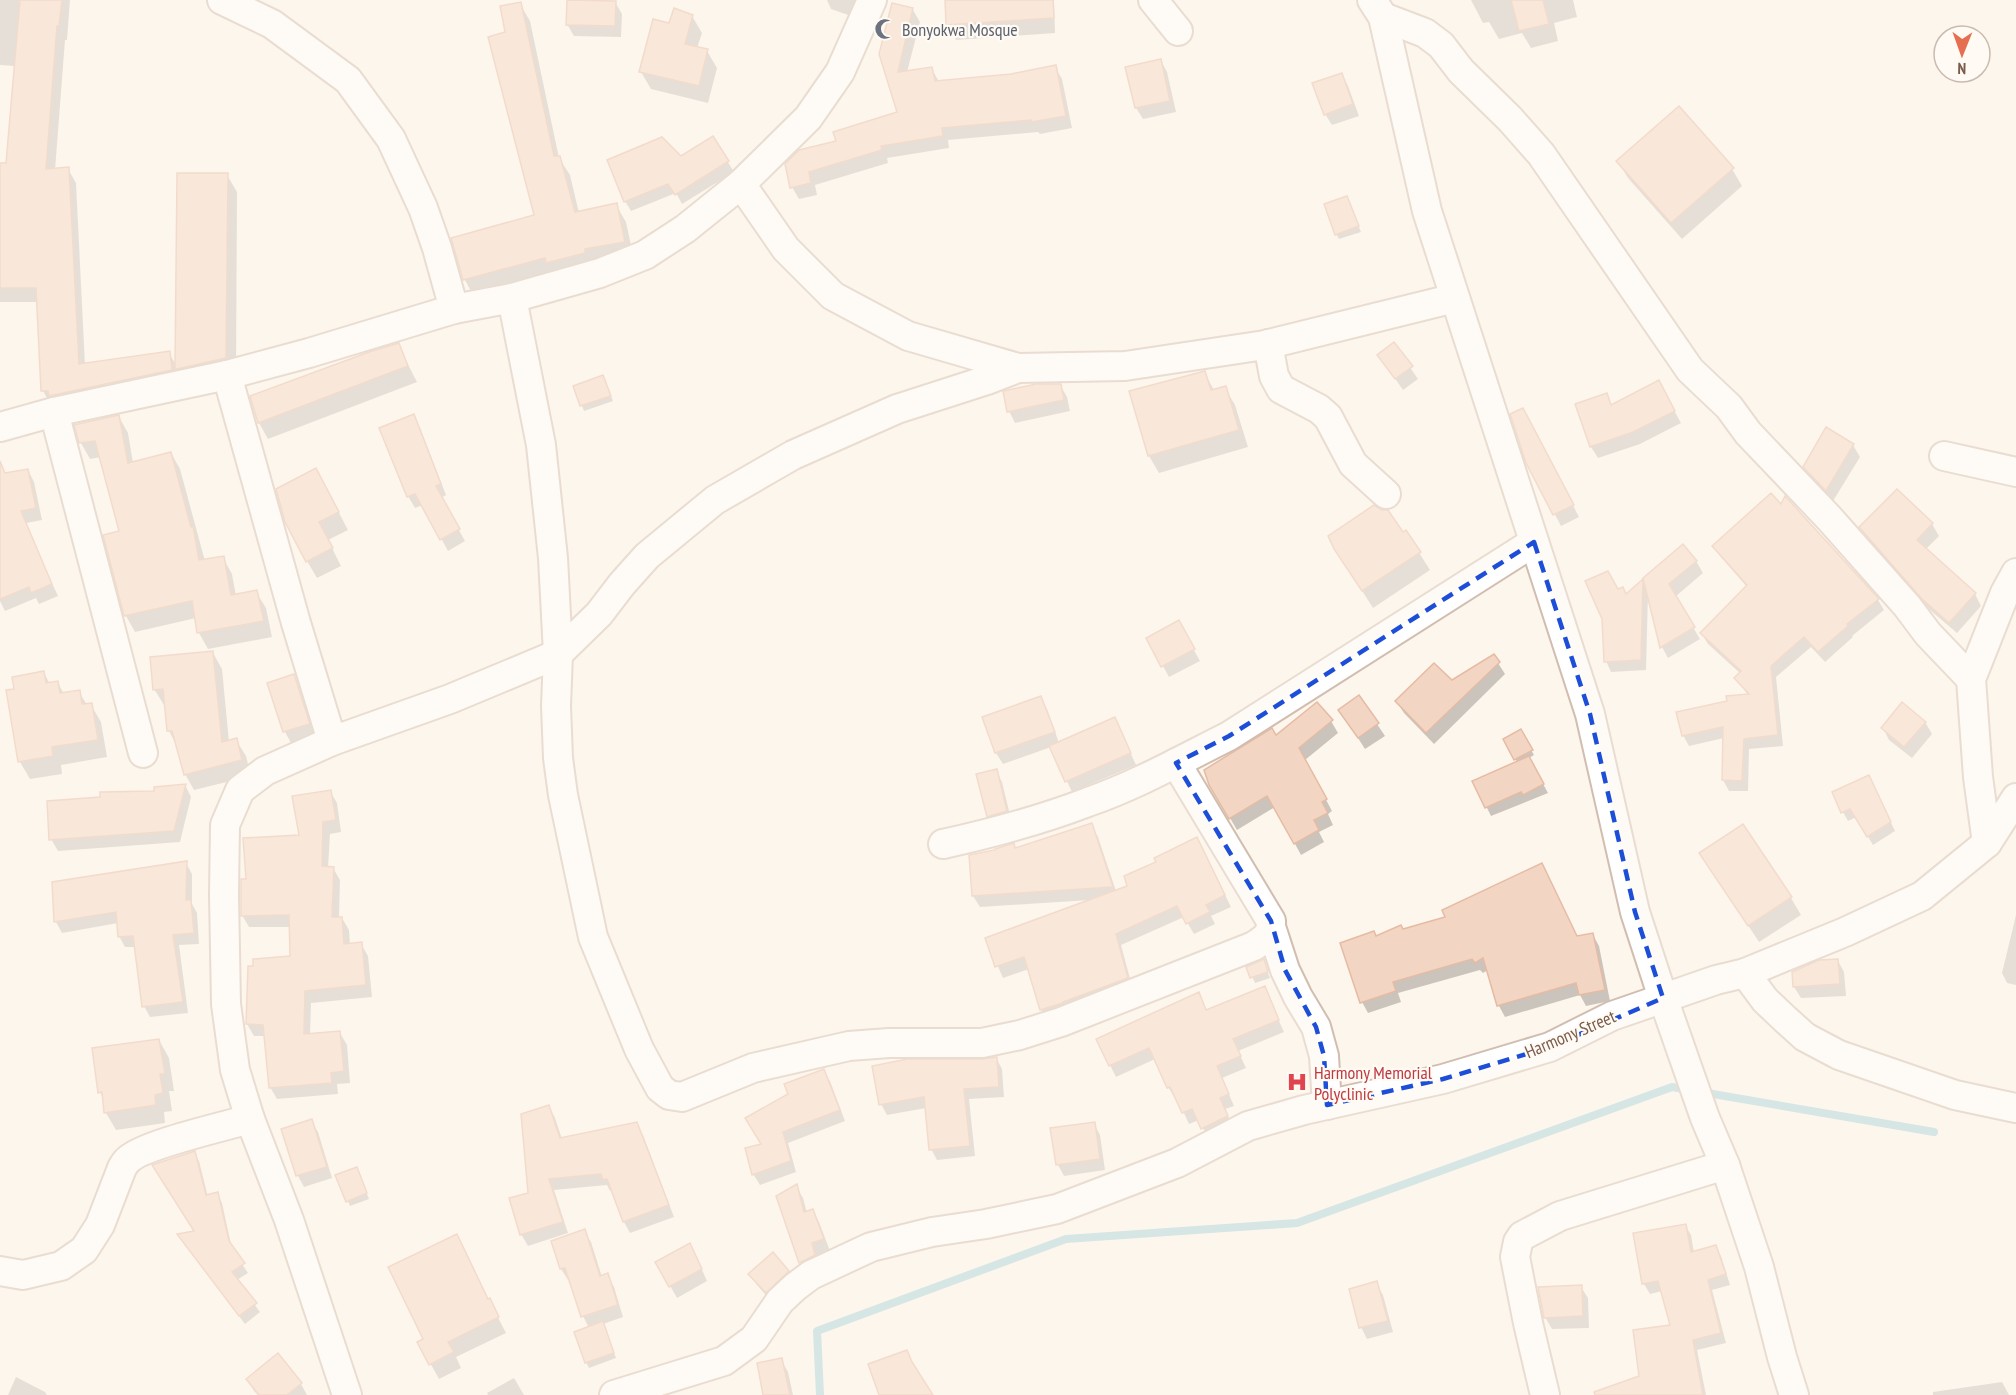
<svg xmlns="http://www.w3.org/2000/svg" width="2016" height="1395" font-family="'PT Sans Narrow',sans-serif">
<rect width="100%" height="100%" fill="#fdf6ec"/>
<g fill="#0003">
<path d="M0,0H70L67,40H65L55,170L68,169L76,183L85,365L169,353L176,365L227,175L237,192L236,376L51,405L43,391L38,302H0V165H8L15,66L0,65Z"/>
<path d="M827,0H863L854,17L831,9Z"/>
<path d="M946,0H1054L1055,33L956,40L947,25Z"/>
<path d="M1471,0H1573L1577,17L1554,23L1558,41L1531,48L1522,33L1499,39L1489,22L1483,23Z"/>
<path d="M615,2L622,14L621,37L574,36L567,24Z"/>
<path d="M520,4L530,21L559,158L570,175L579,213L616,205L626,222L634,259L474,297L465,280L453,239L536,216L507,33Z"/>
<path d="M913,10L920,22L907,72L932,69L939,82L1011,75L1055,67L1062,79L1072,128L1040,134L1038,132L948,140L949,148L887,158L888,163L815,185L817,195L799,199L792,187L837,142L898,113L881,54Z"/>
<path d="M692,16L702,33L697,48L707,51L717,68L708,103L651,89L641,72L670,25Z"/>
<path d="M1161,61L1167,72L1176,112L1143,119L1136,108Z"/>
<path d="M1341,74L1348,86L1359,116L1332,125L1325,114Z"/>
<path d="M713,138L734,172L682,204L676,193L631,211L625,201L681,158Z"/>
<path d="M1618,161L1732,169L1742,186L1682,239L1628,178Z"/>
<path d="M1349,203L1361,232L1339,239L1336,234Z"/>
<path d="M1394,344L1418,379L1403,390L1379,355Z"/>
<path d="M398,345L417,382L268,439L259,423L252,397Z"/>
<path d="M1204,372L1214,390L1225,388L1235,405L1248,447L1159,473L1149,456L1131,392Z"/>
<path d="M603,376L613,401L584,411L575,387Z"/>
<path d="M1060,385L1067,397L1070,411L1015,423L1009,411Z"/>
<path d="M1665,394L1681,423L1640,444L1598,458L1591,447L1606,395L1612,406Z"/>
<path d="M413,416L420,428L446,495L441,498L465,541L448,551L423,505L415,508L408,496Z"/>
<path d="M119,417L128,433L133,463L171,453L180,469L205,561L223,558L232,574L236,596L256,592L266,608L272,637L208,649L199,633L196,618L135,632L126,616L105,536L120,532L101,457L90,459L81,443L76,426Z"/>
<path d="M1529,421L1579,517L1561,526L1527,462Z"/>
<path d="M1853,445L1860,457L1833,501L1811,478L1805,467Z"/>
<path d="M28,470L34,482L42,520L0,528V476Z"/>
<path d="M326,488L348,530L328,540L341,566L317,578L307,561Z"/>
<path d="M1897,491L1932,524L1939,536L1925,550L1975,594L1981,606L1957,633L1930,610L1868,539L1861,527Z"/>
<path d="M1406,532L1430,570L1373,608L1335,548Z"/>
<path d="M32,540L58,596L39,604L36,598L5,611L0,601V553Z"/>
<path d="M1714,546L1878,600L1884,610L1852,636L1853,637L1825,662L1811,647L1776,677L1783,746L1749,749L1748,791H1729L1723,780L1724,738L1689,746L1683,735L1728,702L1748,695L1736,678L1741,674L1708,644L1702,634L1747,587L1721,557Z"/>
<path d="M1696,561L1703,573L1675,597L1700,639L1668,658L1662,647L1648,595L1646,670L1611,672L1606,661L1618,591L1626,595L1642,581L1646,588Z"/>
<path d="M1185,634L1200,661L1169,677L1148,639Z"/>
<path d="M213,653L222,669L229,742L236,740L246,756L251,776L194,790L185,774L178,748L169,731L166,705H164L154,689Z"/>
<path d="M1498,663L1505,674L1434,744L1404,713L1397,702L1452,682Z"/>
<path d="M44,673L50,684L58,683L64,694L79,692L87,705H91L101,722L107,757L61,765L62,774L30,779L20,762L8,691L16,690Z"/>
<path d="M293,676L299,688L315,736L291,743L285,732L269,684Z"/>
<path d="M1359,697L1385,736L1365,749L1340,710Z"/>
<path d="M1040,698L1047,709L1059,743L1115,719L1136,765L1072,792L1051,747L1003,764L996,753L984,718Z"/>
<path d="M1331,721L1338,733L1305,760L1332,811L1328,814L1333,825L1319,832L1324,842L1301,855L1275,807L1237,830L1210,784L1276,738Z"/>
<path d="M1925,722L1932,734L1912,758L1889,740L1883,728Z"/>
<path d="M1520,731L1534,755L1529,758L1548,793L1491,816L1474,782L1517,762L1505,739Z"/>
<path d="M996,771L1002,782L1012,823L995,828L988,816Z"/>
<path d="M185,785L191,797L180,842L58,851L51,839Z"/>
<path d="M1873,786L1895,831L1873,845L1856,817L1848,821L1843,812Z"/>
<path d="M330,791L337,803L341,832L330,834L328,868H333L340,880L339,918H342L349,930L350,945L361,944L368,956L372,997L311,1003L310,1035L340,1033L347,1045L350,1083L337,1084L338,1094L277,1099L270,1087L266,1036H254L247,1024L291,958V927H249L242,915L247,880L301,836Z"/>
<path d="M1091,825L1098,837L1116,891L1203,850L1231,907L1211,916L1215,924L1194,934L1184,917L1121,945L1133,990L1048,1021L1041,1009L1029,969L1003,978L986,939L1090,900L980,907L973,896L997,852L1013,845L1016,849Z"/>
<path d="M1701,854L1791,898L1801,915L1759,942Z"/>
<path d="M186,863L192,874V904L197,913L199,944L179,945L188,1013L150,1017L144,1006L136,947H125L119,936L118,923L62,933L56,922L53,883Z"/>
<path d="M2016,915V985L2007,983L2002,973Z"/>
<path d="M1403,931L1577,938L1593,935L1599,946L1610,1001L1586,1006L1580,995L1505,1017L1499,1006L1488,970L1483,973L1480,970L1398,993L1401,1002L1368,1013L1362,1002L1376,937Z"/>
<path d="M1263,961L1270,978L1255,983L1248,968Z"/>
<path d="M1838,961L1844,972L1846,996L1801,998L1794,987Z"/>
<path d="M1264,988L1284,1032L1238,1051L1246,1068L1222,1078L1234,1106L1225,1109L1233,1128L1209,1140L1199,1120L1189,1124L1177,1098H1175L1168,1087L1155,1059L1116,1077L1110,1065L1198,994L1207,1011Z"/>
<path d="M159,1040L169,1058L174,1091H169L172,1111L164,1112L165,1123L116,1130L106,1113L104,1100L100,1092Z"/>
<path d="M996,1058L1002,1069L1004,1097L969,1099L975,1156L937,1160L931,1149L926,1108L887,1115L881,1104L982,1061Z"/>
<path d="M823,1071L830,1081L845,1121L788,1143L796,1172L760,1185L753,1174L763,1145L790,1094Z"/>
<path d="M549,1107L555,1118L562,1139L636,1124L643,1135L674,1217L630,1233L624,1222L612,1190L610,1191L607,1185L554,1190L568,1233L528,1246L521,1234Z"/>
<path d="M311,1121L318,1132L332,1178L304,1187L298,1176Z"/>
<path d="M1094,1124L1100,1135L1105,1170L1064,1176L1058,1165Z"/>
<path d="M194,1153L199,1161L208,1197L217,1194L222,1203L232,1249L248,1273L237,1280L260,1312L245,1324L184,1243L196,1232Z"/>
<path d="M359,1174L369,1199L350,1206L348,1201Z"/>
<path d="M796,1186L803,1198L807,1213L813,1211L819,1222L830,1251L818,1255L821,1267L807,1274L801,1263L778,1197Z"/>
<path d="M1685,1225L1691,1235L1694,1253L1715,1246L1721,1256L1730,1285L1712,1290L1726,1343L1697,1350L1706,1395H1613L1641,1377L1672,1326L1662,1291L1650,1294L1644,1284L1634,1234Z"/>
<path d="M584,1231L591,1242L602,1277L607,1275L614,1287L623,1317L603,1324L616,1358L589,1368L586,1362L589,1328L583,1316L571,1279L568,1280L561,1269L552,1242Z"/>
<path d="M698,1261L707,1281L677,1298L657,1263Z"/>
<path d="M788,1272L795,1283L773,1303L757,1285L750,1274Z"/>
<path d="M1376,1283L1383,1295L1393,1332L1367,1339L1361,1327Z"/>
<path d="M1581,1287L1588,1298L1589,1328L1552,1329L1545,1317Z"/>
<path d="M489,1300L506,1333L456,1357L461,1368L439,1379L419,1343Z"/>
<path d="M278,1355L301,1384L307,1395H258L254,1391L248,1379Z"/>
<path d="M781,1360L788,1372L793,1395H765Z"/>
<path d="M16,1377L45,1392L47,1395H8Z"/>
<path d="M514,1378L524,1395H488L487,1393Z"/>
<path d="M2002,1382L2009,1395H1933V1392Z"/>
</g>
<g fill="none" stroke-linecap="round" stroke-linejoin="round">
<path stroke="#a5d3da" stroke-width="8" d="M820,1395L817,1331L1066,1239L1297,1223L1672,1087L1934,1132"/>
</g>
<g fill="#f3d5c3" stroke="#e6bba3" stroke-width="1.5">
<path d="M20,0H62L59,26H57L46,169L69,167L79,364L170,351L172,370L49,396L48,391H41L36,288H0V163H6Z"/>
<path d="M567,0L616,1L615,26L566,25Z"/>
<path d="M945,0H1053L1054,18L946,25Z"/>
<path d="M1511,0H1543L1549,24L1519,31Z"/>
<path d="M521,2L554,156H560L575,212L617,203L625,242L585,249V253L546,263L545,258L463,280L451,238L534,215L488,37L505,32L500,6Z"/>
<path d="M892,3L913,8L898,72L932,67L935,81L1011,74L1056,65L1066,116L1031,122V120L942,128L943,136L881,146L882,150L809,172L811,183L790,188L785,164L799,150L836,141L833,132L897,112L879,54Z"/>
<path d="M674,8L693,15L685,44L708,49L699,86L639,72L653,19L669,23Z"/>
<path d="M1161,59L1170,101L1135,108L1125,67Z"/>
<path d="M1342,73L1353,104L1324,115L1312,83Z"/>
<path d="M1679,106L1734,168L1671,223L1616,161Z"/>
<path d="M713,136L729,161L675,195L668,184L624,202L607,160L662,137L681,156Z"/>
<path d="M177,173H228L226,358L177,369H175Z"/>
<path d="M1347,196L1359,226L1335,235L1324,204Z"/>
<path d="M1394,342L1413,366L1395,379L1377,355Z"/>
<path d="M399,343L408,366L258,423L250,396L369,352Z"/>
<path d="M1205,371L1211,390L1226,386L1239,430L1148,456L1129,391Z"/>
<path d="M603,375L611,396L580,406L573,386Z"/>
<path d="M1659,380L1675,411L1633,432L1590,447L1575,404L1607,393L1611,405Z"/>
<path d="M1036,384H1061L1064,400L1007,412L1003,391Z"/>
<path d="M1523,408L1574,505L1553,515L1526,463L1510,414Z"/>
<path d="M414,414L441,484L436,486L460,529L440,540L415,494L407,497L379,428Z"/>
<path d="M119,415L128,463L171,452L191,527L193,526L199,560L224,556L231,595L257,590L264,621L197,633L192,601L124,616L103,535L119,531L95,441L79,443L74,425Z"/>
<path d="M1826,427L1854,444L1826,491L1803,467Z"/>
<path d="M0,461L5,473L28,469L36,508L21,511L52,584L31,593L29,587L0,599Z"/>
<path d="M316,468L339,512L319,522L333,548L306,562L285,522L276,489Z"/>
<path d="M1897,489L1933,523L1917,540L1976,593L1949,623L1922,599L1859,527Z"/>
<path d="M1771,493L1781,504L1785,496L1879,599L1847,624L1848,626L1818,652L1804,637L1771,666L1778,735L1744,739L1742,781L1722,780L1723,727L1682,736L1676,712L1727,701L1726,696L1749,694L1734,678L1741,671L1700,633L1747,585L1712,546Z"/>
<path d="M1374,505L1382,510H1388L1403,532L1406,530L1421,552L1362,591L1334,549L1328,536Z"/>
<path d="M1683,544L1697,561L1669,584L1695,627L1660,648L1643,578Z"/>
<path d="M1608,571L1618,589L1623,587L1626,594L1643,579L1641,660L1604,662L1602,619L1585,581Z"/>
<path d="M1179,620L1195,649L1161,667L1146,638Z"/>
<path d="M213,651L222,742L237,738L242,760L184,775L172,731H167L163,689L153,690L150,657Z"/>
<path d="M1494,654L1500,662L1426,733L1395,701L1434,663L1452,680Z"/>
<path d="M44,671L46,683L58,681L60,693L80,690L82,704L92,703L98,740L52,747L53,756L18,762L6,690L14,689L12,677Z"/>
<path d="M294,674L310,724L283,732L267,683Z"/>
<path d="M1359,695L1379,723L1358,738L1338,710Z"/>
<path d="M1041,696L1055,732L995,753L982,717Z"/>
<path d="M1317,702L1333,720L1299,748L1327,799L1322,802L1328,813L1314,820L1319,830L1294,844L1267,796L1229,819L1209,785L1204,770L1272,728L1276,735Z"/>
<path d="M1902,702L1926,722L1904,747L1881,728Z"/>
<path d="M1115,717L1131,753L1065,782L1049,746Z"/>
<path d="M1521,729L1533,750L1514,760L1503,739Z"/>
<path d="M1529,756L1544,784L1523,795L1521,792L1485,808L1472,781Z"/>
<path d="M997,769L1007,811L987,817L976,774Z"/>
<path d="M1869,775L1891,822L1867,837L1850,809L1841,813L1832,792Z"/>
<path d="M186,784L174,831L49,840L47,801L100,797V792L154,791V787Z"/>
<path d="M331,790L336,820L323,822L322,866L334,867L332,917H342L344,944L362,942L366,985L305,991L304,1034L340,1031L344,1071L331,1073L332,1083L269,1088L263,1025L246,1024L248,966H253V959L290,956L289,915L241,916V879H246L243,838L299,835L292,796Z"/>
<path d="M1092,823L1113,887L972,896L969,855L995,850V849L1014,843L1015,848Z"/>
<path d="M1743,824L1792,897L1748,926L1699,853Z"/>
<path d="M1197,837L1225,895L1206,905L1210,912L1186,924L1177,906L1116,934L1128,978L1063,1002V1003L1040,1010L1024,957L995,967L985,938L1127,886L1124,876L1156,862L1154,858Z"/>
<path d="M187,861L186,900H191L194,933L173,935L183,1002L142,1007L133,936L118,937L116,912L54,922L52,882Z"/>
<path d="M1542,863L1577,936L1593,933L1605,990L1579,995L1576,983L1497,1006L1483,958L1475,963L1472,959L1393,982L1396,991L1360,1003L1340,943L1374,931L1376,936L1401,925L1403,929L1445,917L1442,910Z"/>
<path d="M1264,959L1268,972L1250,978L1246,967Z"/>
<path d="M1838,959L1840,984L1793,987L1792,972L1819,960Z"/>
<path d="M1265,986L1279,1020L1233,1039L1241,1056L1217,1066L1229,1094L1220,1098L1228,1116L1201,1129L1192,1109L1182,1113L1170,1087L1167,1088L1149,1048L1109,1066L1096,1039L1199,992L1206,1010Z"/>
<path d="M159,1039L165,1074H160L163,1093L155,1095L156,1105L104,1113L102,1092L98,1093L92,1048Z"/>
<path d="M997,1057L999,1087L964,1089L970,1146L929,1150L924,1097L879,1105L872,1066L907,1059H982Z"/>
<path d="M824,1069L840,1110L783,1132L791,1161L752,1175L745,1148L761,1144L745,1118L788,1094L784,1084Z"/>
<path d="M549,1105L560,1138L637,1122L669,1205L623,1222L607,1179L603,1180L601,1174L549,1179L563,1222L520,1235L509,1198L528,1193L521,1114Z"/>
<path d="M312,1119L327,1167L296,1176L281,1129Z"/>
<path d="M1095,1122L1100,1159L1056,1165L1050,1128Z"/>
<path d="M195,1151L206,1195L218,1192L229,1241L245,1263L232,1272L257,1303L239,1316L177,1234L194,1231L152,1165Z"/>
<path d="M357,1167L367,1193L346,1202L335,1175Z"/>
<path d="M797,1184L804,1212L813,1209L824,1239L812,1243L815,1255L799,1263L776,1196Z"/>
<path d="M1686,1224L1691,1252L1716,1245L1726,1274L1708,1280L1721,1333L1693,1340L1703,1395H1595L1594,1392L1639,1376L1633,1330L1670,1325L1658,1281L1642,1284L1633,1233Z"/>
<path d="M585,1229L600,1276L608,1273L618,1305L581,1317L565,1268L560,1269L551,1241Z"/>
<path d="M457,1234L488,1299L490,1298L499,1317L448,1342L454,1352L429,1365L417,1342L423,1339L388,1267Z"/>
<path d="M690,1243L702,1269L669,1287L655,1262Z"/>
<path d="M773,1252L789,1271L766,1293L748,1274Z"/>
<path d="M1377,1281L1388,1321L1359,1328L1349,1289Z"/>
<path d="M1582,1285L1583,1316L1544,1318L1538,1287Z"/>
<path d="M603,1321L614,1353L585,1363L574,1332Z"/>
<path d="M907,1350L912,1362L933,1395H879L868,1364Z"/>
<path d="M278,1353L302,1383L287,1395H259L246,1379Z"/>
<path d="M782,1358L790,1395H763L757,1363Z"/>
</g>
<g fill="none" stroke-linecap="round" stroke-linejoin="round">
<g stroke="#d1beb0" stroke-width="32">
<g id="minor">
<path d="M222,0L272,24L348,80L391,139L423,208L437,248L454,309"/>
<path d="M1153,0L1178,31"/>
<path d="M1372,0L1383,17L1427,211L1590,714L1635,912L1663,998L1705,1118L1725,1165L1759,1267L1782,1357L1794,1395"/>
<path d="M1383,17L1425,33L1441,45L1461,71L1510,119L1541,154L1690,370L1729,407L1748,433L1829,518L1907,606L1928,634L1971,679"/>
<path d="M741,184L786,249L833,296L908,336L1018,368L1125,366L1265,345L1455,298"/>
<path d="M512,298L541,445L553,558L558,654L556,706L558,758L563,795L593,937L639,1049L660,1088L669,1095L682,1097L753,1068L849,1046L889,1043H982L1020,1035L1061,1022L1254,946C1264,939 1272,935 1271,921L1176,763"/>
<path d="M1268,344L1274,376L1281,389L1319,409L1328,417L1353,464L1386,494"/>
<path d="M227,375L296,623L332,741"/>
<path d="M54,412L143,753"/>
<path d="M0,427L54,412L227,375L309,353L454,309L512,298L600,273L645,255L685,229L741,184L808,118L840,72L872,0"/>
<path d="M1944,456L2016,472"/>
<path d="M1987,843L2016,798"/>
<path d="M943,844C993,833 1041,820 1088,802C1137,785 1183,759 1229,736L1534,542"/>
<path d="M1272,930L1285,970L1298,997L1316,1027L1324,1056L1327,1105"/>
<path d="M1745,973L1765,1000L1785,1019L1805,1037L1839,1055L1955,1095L2016,1108"/>
<path d="M0,1271L23,1275L61,1266L84,1250L100,1225L122,1168C124,1165 125,1162 128,1160C142,1145 226,1126 250,1119"/>
<path d="M347,1395L289,1220L250,1119L235,1070L226,1004L224,895L225,825L240,790L265,771L332,741L450,699L558,654L599,614L622,584L647,556L715,500L793,455L897,409L987,380L1018,368"/>
<path d="M614,1395L724,1361L754,1339L780,1301L795,1287L811,1275L871,1247L932,1232L986,1224L1057,1209L1177,1163L1248,1126L1304,1110L1443,1079L1550,1047L1612,1016L1716,980L1745,973L1845,932L1922,896L1987,843L1978,777L1971,679L2005,593L2016,573"/>
<path d="M1545,1395L1528,1323L1515,1257L1518,1242L1522,1236L1560,1216L1725,1165"/>
</g>
</g>
<use href="#minor" stroke="#fff" stroke-width="28"/>
</g>
<path d="M0 0H2016V1395H0ZM1534,542L1590,714L1635,912L1663,998L1550,1047L1443,1079L1327,1105L1324,1056L1316,1027L1285,970L1271,921L1176,763L1229,736Z" fill="#fdf6ec" fill-opacity=".55" fill-rule="evenodd"/>
<path fill="none" stroke="#1d4ed8" stroke-width="4.5" stroke-dasharray="12 8" stroke-linejoin="round" d="M1534,542L1590,714L1635,912L1663,998L1550,1047L1443,1079L1327,1105L1324,1056L1316,1027L1285,970L1271,921L1176,763L1229,736Z"/>
<defs>
<g id="mosque-bare" transform="scale(1.62)"><path d="M3.5-4.9A6 6 0 1 0 3.5 4.9A5 5 0 1 1 3.5-4.9Z" fill="#6b7280" stroke="#fffaf3" stroke-width="2.5" paint-order="stroke"/></g>
<g id="hospital-bare" transform="scale(1.62)"><path d="M-5-5h3v3.5h4V-5h3V5h-3V1.5h-4V5h-3Z" fill="#e0444e" stroke="#fffaf3" stroke-width="2.5" paint-order="stroke"/></g>
</defs>
<g fill-rule="evenodd">
<use href="#mosque-bare" x="885" y="29"/>
<use href="#hospital-bare" x="1297" y="1082"/>
</g>
<g text-anchor="middle" dominant-baseline="central" stroke-width="4.5" stroke-linejoin="round" paint-order="stroke">
<g font-size="18" fill="#5b616d" stroke="#fffaf3" text-anchor="start">
<text x="902" y="29">Bonyokwa Mosque</text>
</g>
<g font-size="18" fill="#7a5c4d" stroke="#fffaf3">
<text transform="translate(1570 1034) rotate(-23)">Harmony Street</text>
</g>
<g font-size="18" fill="#be3a42" stroke="#fffaf3" text-anchor="start">
<text x="1314" y="1072">Harmony Memorial<tspan x="1314" dy="21">Polyclinic</tspan></text>
</g>
</g>
<g transform="translate(1962 54) rotate(181)"><circle r="28" fill="#fffaf3" stroke="#cabbb1" stroke-width="1.5"/>
<path d="M0-4.5L10 22L0 15L-10 22Z" fill="#e76f51"/>
<text y="-9" font-size="16" font-weight="bold" text-anchor="middle" fill="#7a5c4d">N</text>
</g>
</svg>
